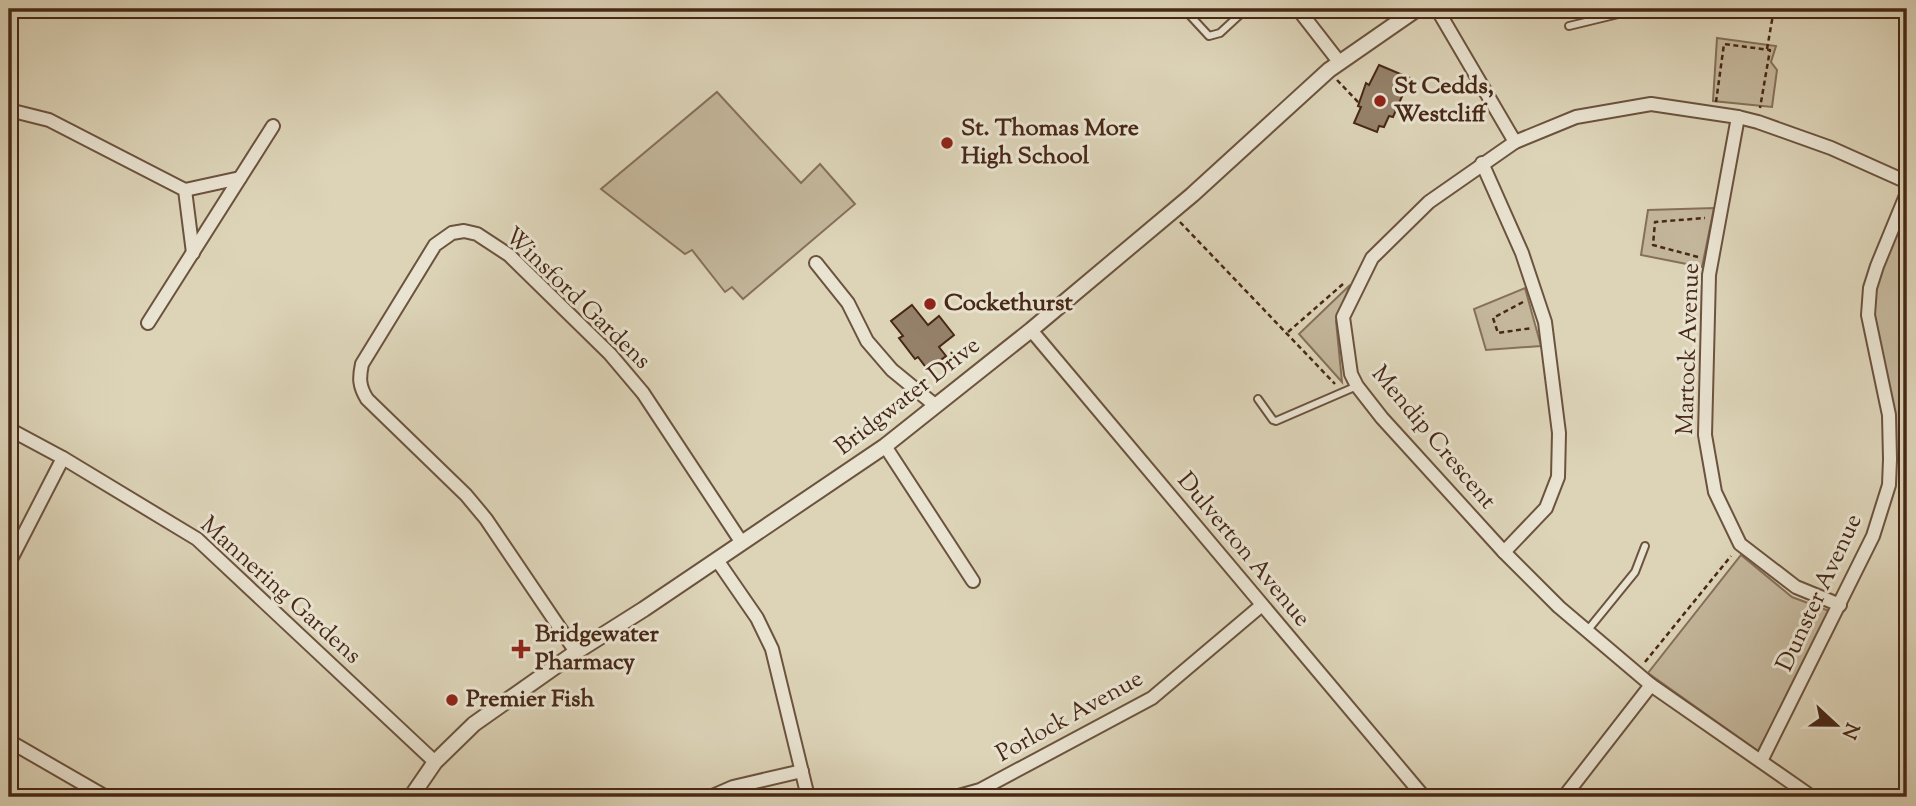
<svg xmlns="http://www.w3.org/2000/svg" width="1916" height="806" font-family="'Sorts Mill Goudy',serif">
<rect width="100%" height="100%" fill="#ddd4b8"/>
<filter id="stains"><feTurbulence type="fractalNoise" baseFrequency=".00286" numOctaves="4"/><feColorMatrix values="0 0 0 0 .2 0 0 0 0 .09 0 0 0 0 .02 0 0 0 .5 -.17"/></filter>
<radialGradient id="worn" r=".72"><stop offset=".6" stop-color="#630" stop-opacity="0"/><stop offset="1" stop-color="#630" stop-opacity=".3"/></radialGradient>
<g fill="#c4b79c" stroke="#867059" stroke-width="2">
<path d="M1717,38L1776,46L1771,62L1777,70L1772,107L1713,101Z"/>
<path d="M717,92L801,183L820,164L855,204L743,299L732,287L725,292L692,250L685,254L601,189Z"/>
<path d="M1714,208L1702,267L1641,255L1648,210Z"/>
<path d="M1907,209V461L1906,465L1897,462L1894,417L1874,319L1875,294L1881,272Z"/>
<path d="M1350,285L1336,321L1342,382L1299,334Z"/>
<path d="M1525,288L1541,346L1486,350L1474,309Z"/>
<path d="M1741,555L1792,597L1832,612L1758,751L1648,673Z"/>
</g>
<g fill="#95816a" stroke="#472816" stroke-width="2">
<path d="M1379,65L1410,78L1393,117L1389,116L1384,127L1379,126L1377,132L1354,123L1361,107L1358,106L1366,83L1369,85Z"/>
<path d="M912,305L928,325L939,316L954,335L939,347L946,356L928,370L918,357L915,359L899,338L903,336L891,321Z"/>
</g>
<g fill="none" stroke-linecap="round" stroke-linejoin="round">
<g stroke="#6c533e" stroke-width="10">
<g id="service">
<path d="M1185,10L1209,36L1220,33L1246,9"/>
<path d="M1569,26L1639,9"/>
<path d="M1258,399L1273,420L1276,421L1357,386"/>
<path d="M1587,631L1635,572L1645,546"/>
</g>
</g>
<g stroke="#6c533e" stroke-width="16">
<g id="minor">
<path d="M1298,9L1340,63"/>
<path d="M1437,9L1515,142"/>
<path d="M9,110L49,120L185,190L193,253"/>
<path d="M1738,117L1709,275L1705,435L1715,492L1740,544L1796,587L1840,605"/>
<path d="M1482,163L1522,253L1545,322L1559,433L1558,477L1546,508L1504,552"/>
<path d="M185,190L240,178"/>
<path d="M816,263L848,303L867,341L892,370L936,406"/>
<path d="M148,323L273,126"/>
<path d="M1031,330L1424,797"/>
<path d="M9,429L63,458L197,539L435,762"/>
<path d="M885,446L973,581"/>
<path d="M717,560L757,618L772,649L808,797"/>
<path d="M9,563L63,458"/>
<path d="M576,652L486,519L466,495L367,399C359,386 359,378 362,364L435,245L452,233L464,231L477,234L509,255L610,354L643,393L742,543"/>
<path d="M9,741L106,797"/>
<path d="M1761,761L1873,536L1889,485L1890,459L1889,415L1868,315L1870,288L1877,266L1907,193"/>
<path d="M710,797L733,787L802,771"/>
<path d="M955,797L980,790L1152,698L1262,605"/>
<path d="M1564,797L1651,685"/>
<path d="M1812,797L1651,685L1559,607L1504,552L1382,418L1357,386L1351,374L1343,317L1372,258L1429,202L1515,142L1576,117L1651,104L1738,117L1758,122L1831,148L1907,182"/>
</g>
</g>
<g stroke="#6c533e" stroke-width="18">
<path id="tertiary" d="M411,797L435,762L474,724L576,652L644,609L885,446L1031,330L1192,195L1329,70L1417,9"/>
</g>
<g stroke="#472816" stroke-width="2.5" stroke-dasharray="5 3.5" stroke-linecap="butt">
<path d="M1767,49L1774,9"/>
<path d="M1337,80L1359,103"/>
<path d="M1716,102L1724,44L1770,50L1760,108"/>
<path d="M1180,222L1335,384"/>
<path d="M1698,257L1653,245L1655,222L1705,218"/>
<path d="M1523,302L1493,318L1498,333L1532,328"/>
<path d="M1288,332L1343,284"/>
<path d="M1903,486L1907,469"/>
<path d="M1645,662L1731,556"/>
</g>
<use href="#service" stroke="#e9e3d1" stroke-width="6"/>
<use href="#minor" stroke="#e9e3d1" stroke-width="12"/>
<use href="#tertiary" stroke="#e9e3d1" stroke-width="14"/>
</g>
<g fill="#8f2418" stroke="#e9e3d1" stroke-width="2.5">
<circle cx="1380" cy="101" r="7"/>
<circle cx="947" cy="143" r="7"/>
<circle cx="930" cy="304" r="7"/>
<path d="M517.5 638.5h7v7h7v7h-7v7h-7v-7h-7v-7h7z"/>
<circle cx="452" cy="700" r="7"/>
</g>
<g text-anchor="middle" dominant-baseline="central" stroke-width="6" stroke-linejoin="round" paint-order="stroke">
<g font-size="24" font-weight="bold" fill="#472816" stroke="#e9e3d1" text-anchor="start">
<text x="1394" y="87">St Cedds,<tspan x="1394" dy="28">Westcliff</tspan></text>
<text x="961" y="129">St. Thomas More<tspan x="961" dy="28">High School</tspan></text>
<text x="944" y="304">Cockethurst</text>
<text x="535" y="635">Bridgewater<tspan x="535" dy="28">Pharmacy</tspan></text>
<text x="466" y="700">Premier Fish</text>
</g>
<g font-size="24" fill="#472816" stroke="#e9e3d1">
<text transform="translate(577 299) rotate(44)">Winsford Gardens</text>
<text transform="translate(1689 349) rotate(-88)">Martock Avenue</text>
<text transform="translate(908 397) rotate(-38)">Bridgwater Drive</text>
<text transform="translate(1433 438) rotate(50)">Mendip Crescent</text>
<text transform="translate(1243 550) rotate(50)">Dulverton Avenue</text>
<text transform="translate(280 591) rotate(42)">Mannering Gardens</text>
<text transform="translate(1820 593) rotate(-65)">Dunster Avenue</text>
<text transform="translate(1070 717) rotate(-29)">Porlock Avenue</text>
</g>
</g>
<rect width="1916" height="806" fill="none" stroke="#ddd4b8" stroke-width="35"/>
<rect x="10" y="10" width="1895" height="785" fill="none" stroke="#472816" stroke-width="3.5"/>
<rect x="18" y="18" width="1881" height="771" fill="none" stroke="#472816" stroke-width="2"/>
<g transform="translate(1836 725) rotate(112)" stroke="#e9e3d1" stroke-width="5" paint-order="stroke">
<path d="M0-5L12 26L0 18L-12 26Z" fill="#472816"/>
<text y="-10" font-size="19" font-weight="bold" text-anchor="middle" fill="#472816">N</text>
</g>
<rect width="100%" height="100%" filter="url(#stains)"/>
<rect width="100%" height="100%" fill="url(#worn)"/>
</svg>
